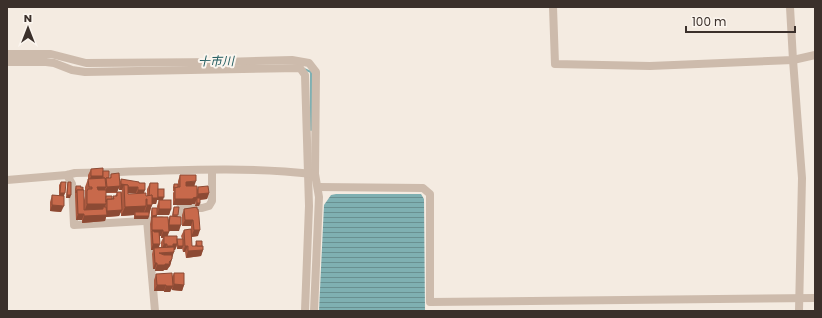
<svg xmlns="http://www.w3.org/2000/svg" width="822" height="318" font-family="Poppins,'Noto Sans JP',sans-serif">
<defs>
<pattern id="water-rules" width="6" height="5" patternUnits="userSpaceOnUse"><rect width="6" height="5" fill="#7fb0b2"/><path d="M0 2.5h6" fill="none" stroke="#699091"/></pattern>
</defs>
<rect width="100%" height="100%" fill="#f4ebe1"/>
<path fill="url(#water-rules)" d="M336,194H421L424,199L425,311H319L324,205L331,195Z"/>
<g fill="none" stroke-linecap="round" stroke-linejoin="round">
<path stroke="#7fb0b2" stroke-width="2" d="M304,69L311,72V130"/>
<g stroke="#cdbbac" stroke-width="8">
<path d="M553,7L555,64L650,66L793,60L815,55"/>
<path d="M790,7L793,60L802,178L799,311"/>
<path d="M7,54H51L86,63L223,62L292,60L309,63L316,72L315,174L319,197L314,311"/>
<path d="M7,62H46L54,63L72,70L85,72L300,68L305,75L309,206L305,311"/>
<path d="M67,175L72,184L74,225L161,220"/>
<path d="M7,180L67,175L75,173C154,172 234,165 313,174"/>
<path d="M318,187L423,188L430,194V302L815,298"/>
<path d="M147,220L155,311"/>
<path d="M173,220L179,221L180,208H202L209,206L212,201V170"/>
</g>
</g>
<g fill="#ac5a40" fill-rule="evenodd">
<path d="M91,169L103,172L109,178H110L111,174L119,184L121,179L139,183L146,196H147V189L150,183L158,190L163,200L171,209L169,215H157L156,217L168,220L170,216H172L173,210L174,207L178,217L179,231H169L167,236L177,239H182L181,236L184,230L192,246H195L196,241L202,246L203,250L201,256L186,258L185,252H183L182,248V249H177V246L175,250H174L170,266L169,267L167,270H164L163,271H155V269H153L152,254L153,250H151L150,224L151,219V212L152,208L157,211V206L159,200H157L156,204H152L148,219H134V215L121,216V211L119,216L106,217L105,221L82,223V220H76L75,196V189L76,186L84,200L85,196V187L88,179V175ZM119,187V190H122L121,193L117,192ZM106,193H117L115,196H113L112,199L106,196ZM128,193H136V194H128ZM160,236H161V238H163L161,242V247H159Z"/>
<path d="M180,175L195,186L197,190L198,187L209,193L207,199L200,200V203L199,206H195L196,199L195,204H192L191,205H173V193L174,191H173V187L174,184L178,187V181Z"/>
<path d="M61,182L64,196L61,212L50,211V202L52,195L59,196V185Z"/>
<path d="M68,182L70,198H66L67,185Z"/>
<path d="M197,207L198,236L191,237V226H182V215L184,209Z"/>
<path d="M174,273L184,285L182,291L172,290V288L170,292H164V291H154V280L156,274L172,277Z"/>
</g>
<g fill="#8c4a34">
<path d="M91,176H103L101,182H89Z"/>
<path d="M196,181L194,187L183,188L186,182Z"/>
<path d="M121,184H126L124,185L122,190H119Z"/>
<path d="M120,186L117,192L104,193L107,187Z"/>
<path d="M97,187H106L102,196H94Z"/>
<path d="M126,187H138L136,193H124Z"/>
<path d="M138,190H145L143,196H136Z"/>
<path d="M60,193H65L64,196H59Z"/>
<path d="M209,193L207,199L196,200L198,194Z"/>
<path d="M67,195H71L70,198H66Z"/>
<path d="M158,197H164L163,200H157L156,204H147L149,198Z"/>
<path d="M197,197L195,204H192L191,205H173L175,199Z"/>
<path d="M146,199H147L145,206H146L143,215L135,212L134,215L121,216L125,207Z"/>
<path d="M197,203H200L199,206H195Z"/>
<path d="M87,204H106L102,213L103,207L101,213H84Z"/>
<path d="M52,205L64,206L61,212L50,211Z"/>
<path d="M147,205H152L149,214H144Z"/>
<path d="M159,209H171L169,215H157Z"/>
<path d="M122,210L119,216L106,217L105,221L82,223L84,216L106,215L107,211Z"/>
<path d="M78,214H84L82,220H76Z"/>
<path d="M157,215L156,219L152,217L151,219L152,216Z"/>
<path d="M135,216H149L148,219H134Z"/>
<path d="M185,220H193L191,226H182Z"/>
<path d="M169,225H181L179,231H167Z"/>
<path d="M152,230H163L161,236H152Z"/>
<path d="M194,230H200L198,236L191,237Z"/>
<path d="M163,232H169L167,238L164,236L163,238H161Z"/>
<path d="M153,244H160L158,250L154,248L153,250H151Z"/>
<path d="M164,244H167L165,250H161Z"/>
<path d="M173,244H177L175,250H172L165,252L167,246Z"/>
<path d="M178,246H183L182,249H177Z"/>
<path d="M185,246H188L185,252H183Z"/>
<path d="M203,250L201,256L186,258L188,251Z"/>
<path d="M174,252L172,258L159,253Z"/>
<path d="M172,259L170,266L169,267L167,270H164L163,271H155L157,265L165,264Z"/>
<path d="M155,263H157L155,269H153Z"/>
<path d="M174,284L184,285L182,291L172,290Z"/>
<path d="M157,285H166L164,291H154Z"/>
<path d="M166,286H173L170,292H164Z"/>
</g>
<g fill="#c8694b" stroke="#8c4a34">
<path d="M103,168V176H91V169Z"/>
<path d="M103,171H109V178H106V179L105,178H103Z"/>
<path d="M119,173L120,186L107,187L106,178H111V174Z"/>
<path d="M180,175H196V181L186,182V186H197V197L193,198V199H175V187H180Z"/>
<path d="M105,178L106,187H97L98,190H106V204H87V191L88,189H92V187H89L88,179Z"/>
<path d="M121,179L139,182V183H145V190H138V187H128V185L121,184Z"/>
<path d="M61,182H66L65,193H60Z"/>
<path d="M68,182H71V195H67Z"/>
<path d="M150,183H158V198H152V195L149,196Z"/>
<path d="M174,184H178V187L174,188Z"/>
<path d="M124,185H128V194L146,193V196L152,195V205H147V199H146V206L125,207Z"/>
<path d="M76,186H81V188L83,187V190H77L76,193Z"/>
<path d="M208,186L209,193L198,194V187Z"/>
<rect x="158" y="189" width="6" height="8"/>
<path d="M77,190H84V210L103,209V207H106L107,215L84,216V214H78Z"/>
<path d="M117,192H121L122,210L107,211V199H114L113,196H117Z"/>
<path d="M52,195L64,196V206L52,205Z"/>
<path d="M106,196H112V199H107L106,202Z"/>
<rect x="197" y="198" width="3" height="5"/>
<rect x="159" y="200" width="12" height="9"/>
<path d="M174,207H179L178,215H173Z"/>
<path d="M197,207V209H198L199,217L200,230H194L193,220H185L184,209Z"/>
<path d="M152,208H157V215L152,216Z"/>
<rect x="135" y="212" width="14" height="4"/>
<path d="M170,216L181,217V225H169Z"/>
<path d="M152,217H168L169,232H163V230H152Z"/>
<path d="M191,229L192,246H203V250L188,251V246H185L184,230Z"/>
<path d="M152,231H154V232H159L160,244H153Z"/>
<path d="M164,236H177V244H173V246H167V244H164Z"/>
<path d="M177,239H183V246H178Z"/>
<path d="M196,241H202V246H197Z"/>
<path d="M174,247V252L159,253L164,255H172V259L169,262L170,264H165V265H157V263H155L154,248Z"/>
<path d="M172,273L173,286H166V285H157L156,274Z"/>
<path d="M174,273H184V285L174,284Z"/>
</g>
<g text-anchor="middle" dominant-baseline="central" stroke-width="4" stroke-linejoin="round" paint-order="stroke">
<g font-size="12" font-style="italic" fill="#1f5a5e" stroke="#fbf5ee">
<text transform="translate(216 61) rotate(-1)">十市川</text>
</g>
</g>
<rect width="822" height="318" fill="none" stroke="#3b302b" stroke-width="16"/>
<g transform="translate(28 28)" stroke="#fbf5ee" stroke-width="3" paint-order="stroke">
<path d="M0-3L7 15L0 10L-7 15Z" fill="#3b302b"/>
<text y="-6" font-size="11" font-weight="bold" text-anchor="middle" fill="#3b302b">N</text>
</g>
<path d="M686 26v6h109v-6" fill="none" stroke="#3b302b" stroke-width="2"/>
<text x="692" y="26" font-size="12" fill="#3b302b" stroke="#fbf5ee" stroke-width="3" paint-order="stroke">100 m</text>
</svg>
